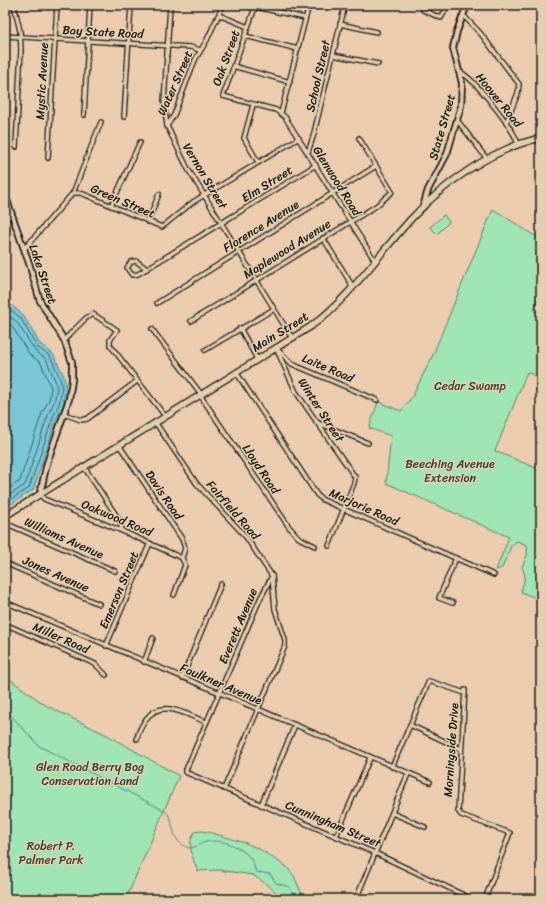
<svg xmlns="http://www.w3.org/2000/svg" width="546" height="904" font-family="Sriracha,sans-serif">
<rect width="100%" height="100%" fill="#ebccae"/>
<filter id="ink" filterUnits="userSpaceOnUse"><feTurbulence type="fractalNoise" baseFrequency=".025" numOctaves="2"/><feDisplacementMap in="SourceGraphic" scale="8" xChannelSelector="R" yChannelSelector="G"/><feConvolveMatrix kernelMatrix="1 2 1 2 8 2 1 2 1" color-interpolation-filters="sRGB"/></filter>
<g filter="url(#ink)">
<g fill="#9ee5b3" stroke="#5d8068">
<path d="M493,209L541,240V284L534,311L541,314V378L527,372L495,451L541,470V600L521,592L525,576L522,567L527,556V545L517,541L511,546L502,568L496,570L509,537L386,483L391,436L369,428L378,402L401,411L412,397L432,357Z"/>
<path d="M444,215L449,222L437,234L430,227Z"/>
<path d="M5,676L47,706L107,735L179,776L126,899H5Z"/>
<path d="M200,831L208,832L246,843L259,849L287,867L294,876L304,899H281L280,896L269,886L253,875L218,870L198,871C193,861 186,841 195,832Z"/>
</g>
<path fill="#79c7d6" stroke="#54838c" d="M5,300L23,315L40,344L53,354L64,376L66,388L63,405L57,418L33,490L5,508Z"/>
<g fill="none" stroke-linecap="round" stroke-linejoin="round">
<g stroke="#416066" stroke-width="1">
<path d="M5,306L20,317L37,347L50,356L60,378L62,388L59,404L53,417L29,488L5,503"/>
<path d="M5,313L16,321L36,352L46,359L55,380L57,388L54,402L48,415L25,485L5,498"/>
<path d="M5,320L12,326L29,354L41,363L51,388L49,400L42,413L20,481L5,491"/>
</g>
<path stroke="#54838c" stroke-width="1" d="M5,709L39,746L165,811C176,820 169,837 183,845C193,852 197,844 206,842C221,838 244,847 252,861C254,864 254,868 256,872L270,874L276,883L290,887L294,899"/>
<g stroke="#1c1c1c" stroke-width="6">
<g id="minor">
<path d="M14,5L20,31L21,49L16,147"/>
<path d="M170,5L164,103L167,126L188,169L292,338"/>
<path d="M256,5L223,96L276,110L285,117L375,261"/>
<path d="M256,7L305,18"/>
<path d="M423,10L441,18L448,5"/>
<path d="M219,15L248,27"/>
<path d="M463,15L481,34L519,84L518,93L506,123"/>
<path d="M340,24L377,32"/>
<path d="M5,36L190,47L200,50"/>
<path d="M245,36L298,49"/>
<path d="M333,55L378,64"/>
<path d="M233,66L290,82"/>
<path d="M460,72C474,78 514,129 518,144"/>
<path d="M253,105L244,138L258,162"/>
<path d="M281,113L309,5"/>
<path d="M84,115L90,5"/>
<path d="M124,117L131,5"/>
<path d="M457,120L487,159"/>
<path d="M167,126L174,115L195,60L207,40L223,5"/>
<path d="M308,152L313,137L345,5"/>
<path d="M48,158L57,5"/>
<path d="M73,193H81L162,227L193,202L299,138"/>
<path d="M111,206L140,142"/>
<path d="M5,219L12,215"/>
<path d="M148,222L159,194"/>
<path d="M323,238L353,287"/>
<path d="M24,249L73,193L101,122"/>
<path d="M147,269L136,261L131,262L127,268L132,275L138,274L316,165"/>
<path d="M157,303L376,166"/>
<path d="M191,321L376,206L392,192L359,138"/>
<path d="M240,328L257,359"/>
<path d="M152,329L201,394"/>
<path d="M64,340L86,318L93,314L117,330L110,340V345L165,416"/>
<path d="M276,348L296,392L355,477L354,483L329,546"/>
<path d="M205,350L274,309"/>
<path d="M278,350L292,364L377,400"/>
<path d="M236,372L317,495L323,500L494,575"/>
<path d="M200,395L289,527L299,538L315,546"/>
<path d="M64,414L81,420L87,419L137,381"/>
<path d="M155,422L197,484L246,537L272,576L275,609L285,640V646L224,789"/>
<path d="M316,422L368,443"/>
<path d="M119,445L182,539L185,548L182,558"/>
<path d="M84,467L120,521L122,531"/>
<path d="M40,494L44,499L122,531L182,558L185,565L174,595"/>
<path d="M5,523L115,571"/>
<path d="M5,563L99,604"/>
<path d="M272,576L260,599L185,772L375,853L472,899"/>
<path d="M5,602L430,782"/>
<path d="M453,603L439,598L456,558"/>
<path d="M5,624L95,664L106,675"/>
<path d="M106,646L150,543"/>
<path d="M144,662L153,638"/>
<path d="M182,678L221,584"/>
<path d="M465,690L458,811L461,815L510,833L485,899"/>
<path d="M410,725L461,749"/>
<path d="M137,739C138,731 142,725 146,719C162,698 187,715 206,722"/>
<path d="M392,767L429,681L465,693"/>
<path d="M261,805L295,725"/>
<path d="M392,813L425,827"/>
<path d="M336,836L370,758"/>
<path d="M356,899L408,774"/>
</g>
</g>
<g stroke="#1c1c1c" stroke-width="8">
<g id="tertiary">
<path d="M5,195L29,263L40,301L64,340L72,362V380L69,399L47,463L40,494"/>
<path d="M423,207L428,190L447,154L461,106L462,83L453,48L457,31L467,5"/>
</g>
</g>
<g stroke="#1c1c1c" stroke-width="8">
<path id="secondary" d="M5,516L310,327C350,298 378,255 411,219C444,183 493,148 541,138"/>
</g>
<use href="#minor" stroke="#e3cead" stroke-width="3.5"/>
<use href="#tertiary" stroke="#e3cead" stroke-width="4.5"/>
<use href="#secondary" stroke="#e3cead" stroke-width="5.5"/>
</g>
</g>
<g text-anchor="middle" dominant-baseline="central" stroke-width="3" stroke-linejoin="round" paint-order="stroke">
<g font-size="12" fill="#1c1c1c" stroke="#e3cead">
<text transform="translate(103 32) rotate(3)">Bay State Road</text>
<text transform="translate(226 58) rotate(-70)">Oak Street</text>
<text transform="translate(318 76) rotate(-77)">School Street</text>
<text transform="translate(42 81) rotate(-87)">Mystic Avenue</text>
<text transform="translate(175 83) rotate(-66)">Water Street</text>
<text transform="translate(499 100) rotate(51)">Hoover Road</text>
<text transform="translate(442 127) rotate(-74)">State Street</text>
<text transform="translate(205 176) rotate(59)">Vernon Street</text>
<text transform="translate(337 181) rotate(58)">Glenwood Road</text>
<text transform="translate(267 184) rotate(-32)">Elm Street</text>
<text transform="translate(123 201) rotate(23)">Green Street</text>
<text transform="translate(261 226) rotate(-32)">Florence Avenue</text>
<text transform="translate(287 249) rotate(-32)">Maplewood Avenue</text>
<text transform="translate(43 274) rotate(71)">Lake Street</text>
<text transform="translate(280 332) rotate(-32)">Main Street</text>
<text transform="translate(328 368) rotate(23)">Laite Road</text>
<text transform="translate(321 410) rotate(57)">Winter Street</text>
<text transform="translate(261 469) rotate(56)">Lloyd Road</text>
<text transform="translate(164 495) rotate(56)">Davis Road</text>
<text transform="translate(364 507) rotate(24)">Marjorie Road</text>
<text transform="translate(233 510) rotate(49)">Fairfield Road</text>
<text transform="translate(117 518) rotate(23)">Oakwood Road</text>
<text transform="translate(64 538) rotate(24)">Williams Avenue</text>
<text transform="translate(56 574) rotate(24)">Jones Avenue</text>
<text transform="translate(119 590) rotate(-67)">Emerson Street</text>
<text transform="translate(238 626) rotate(-67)">Everett Avenue</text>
<text transform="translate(61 638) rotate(24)">Miller Road</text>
<text transform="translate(221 684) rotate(23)">Faulkner Avenue</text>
<text transform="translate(451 750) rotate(-86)">Morningside Drive</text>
<text transform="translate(333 824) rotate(23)">Cunningham Street</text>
</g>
<g font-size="12" fill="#36443a" stroke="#e3cead">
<text x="470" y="386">Cedar Swamp</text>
<text x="450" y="464">Beeching Avenue<tspan x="450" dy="14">Extension</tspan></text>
<text x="90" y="767">Glen Road Berry Bog<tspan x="90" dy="14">Conservation Land</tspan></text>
<text x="51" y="846">Robert P.<tspan x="51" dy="14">Palmer Park</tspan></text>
</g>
</g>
<rect width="546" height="904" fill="none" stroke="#e3cead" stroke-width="20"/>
<rect x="10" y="10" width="526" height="884" fill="none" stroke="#1c1c1c" stroke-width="1.5" filter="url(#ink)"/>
</svg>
